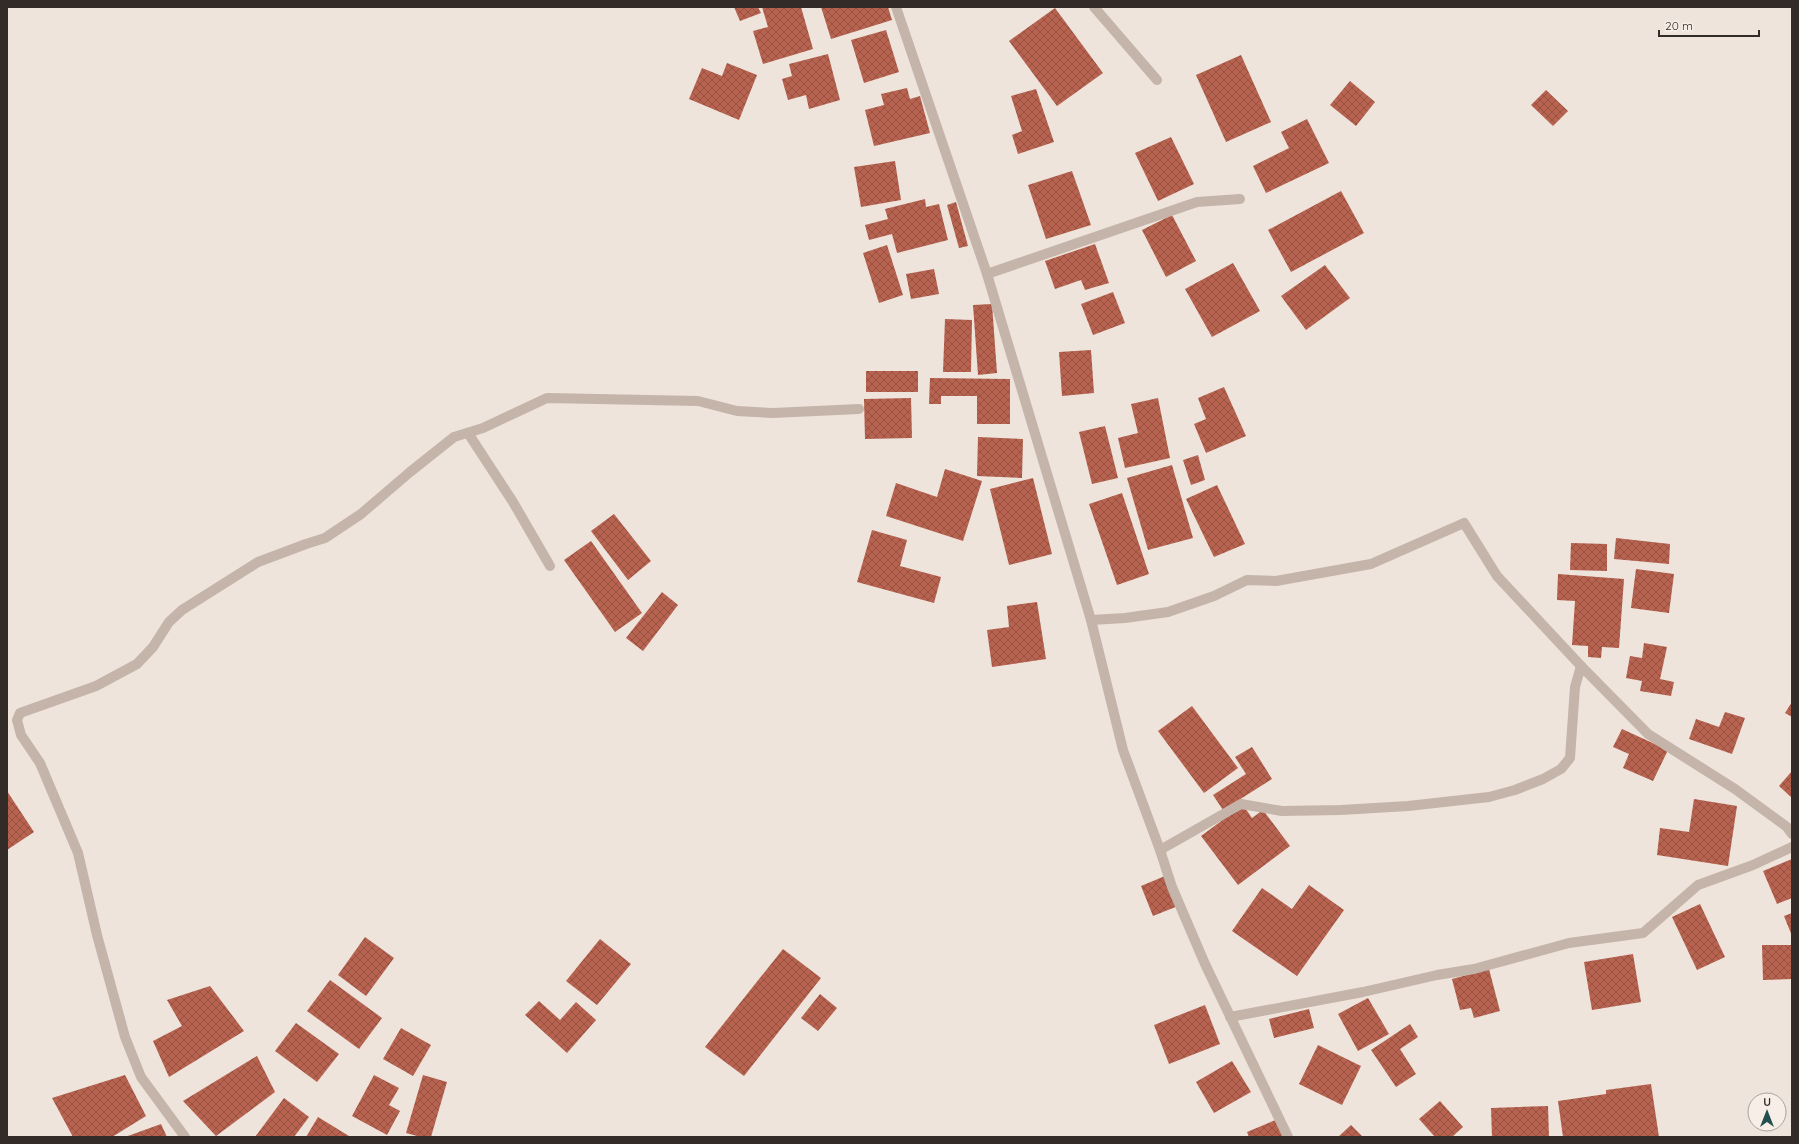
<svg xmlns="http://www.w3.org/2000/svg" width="1799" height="1144" font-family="Quicksand,sans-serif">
<defs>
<pattern id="building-cross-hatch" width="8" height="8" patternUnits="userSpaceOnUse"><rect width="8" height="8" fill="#b86250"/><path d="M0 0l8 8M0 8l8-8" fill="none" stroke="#965142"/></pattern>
</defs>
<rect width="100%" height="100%" fill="#eee4db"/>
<g fill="url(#building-cross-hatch)">
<path d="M734,7H758L761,13L740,21Z"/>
<path d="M762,7H801L813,49L763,64L753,31L768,27Z"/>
<path d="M821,7H888L892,20L831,39Z"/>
<path d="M1055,8L1103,73L1057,106L1009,41Z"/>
<path d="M886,30L899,72L864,83L851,40Z"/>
<path d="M828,54L840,100L809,109L806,95L788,100L782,79L792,76L789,64Z"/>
<path d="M1241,55L1271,122L1226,142L1196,75Z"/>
<path d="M727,63L757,75L739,120L689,99L702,68L722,76Z"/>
<path d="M1350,81L1375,102L1356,126L1330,105Z"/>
<path d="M907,88L910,99L920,96L930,133L874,146L865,110L884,105L881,94Z"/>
<path d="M1036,89L1054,142L1018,154L1012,135L1022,131L1011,96Z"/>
<path d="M1546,90L1568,111L1553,126L1531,105Z"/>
<path d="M1307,119L1329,163L1266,193L1253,166L1289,148L1281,132Z"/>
<path d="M1171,137L1194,184L1158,201L1135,153Z"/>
<path d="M895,161L901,200L861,207L854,167Z"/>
<path d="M1072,171L1091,225L1046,239L1028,185Z"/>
<path d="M1341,191L1364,233L1291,272L1268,230Z"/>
<path d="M925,199L926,207L939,204L948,240L897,253L892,234L869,240L865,225L888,219L885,209Z"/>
<path d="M956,202L968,246L959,248L947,205Z"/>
<path d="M1172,215L1196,261L1166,277L1142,230Z"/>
<path d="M1095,244L1109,283L1085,290L1081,280L1055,289L1045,261Z"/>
<path d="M887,245L903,295L879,303L863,253Z"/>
<path d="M1233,263L1260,311L1212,337L1185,289Z"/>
<path d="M1325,265L1350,298L1306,330L1281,296Z"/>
<path d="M934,269L939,294L911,299L906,274Z"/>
<path d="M1113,292L1125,323L1093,335L1081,304Z"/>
<path d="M992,304L997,373L978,375L973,305Z"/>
<path d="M945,319L972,320L971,372H943Z"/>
<path d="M1091,350L1094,393L1062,396L1059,352Z"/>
<rect x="866" y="371" width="52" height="21"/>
<path d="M930,378L1010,379V424H977V396H941V404H929Z"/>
<path d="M1224,387L1246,436L1206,453L1194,424L1206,419L1198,398Z"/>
<path d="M911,398L912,438L865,439L864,399Z"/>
<path d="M1158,398L1170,458L1125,468L1118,438L1138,433L1131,404Z"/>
<path d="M1105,426L1118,478L1092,484L1079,432Z"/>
<path d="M978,437L1023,439L1022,478L977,476Z"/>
<path d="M1198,455L1205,480L1191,485L1183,460Z"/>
<path d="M1172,465L1193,538L1148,550L1127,478Z"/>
<path d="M945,469L982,481L963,541L886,516L896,483L937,497Z"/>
<path d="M1033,478L1052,554L1009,565L990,489Z"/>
<path d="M1217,485L1245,544L1214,557L1186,499Z"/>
<path d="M1122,493L1149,574L1117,585L1089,504Z"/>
<path d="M614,514L651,561L628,580L591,531Z"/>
<path d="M872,530L907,540L900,566L941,577L934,603L857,582Z"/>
<path d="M1616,538L1670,544L1669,564L1614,559Z"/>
<path d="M591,541L642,613L615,632L564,560Z"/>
<path d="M1571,543L1607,544V571L1570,570Z"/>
<path d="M1636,569L1674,574L1669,613L1631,608Z"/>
<path d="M1558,574L1624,579L1619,648L1602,647L1601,658L1588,657V646L1572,645L1575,601L1557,600Z"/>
<path d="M662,592L678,605L643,651L626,638Z"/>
<path d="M1037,602L1046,659L992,667L987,630L1009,627L1007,606Z"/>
<path d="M1644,643L1667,647L1660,679L1674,682L1671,696L1640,691L1642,681L1626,678L1630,656L1642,658Z"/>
<path d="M1792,702V717L1785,713Z"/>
<path d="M1192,706L1238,768L1204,793L1158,731Z"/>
<path d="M1725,712L1745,718L1732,754L1689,739L1696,719L1719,727Z"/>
<path d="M1622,729L1668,750L1653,781L1623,768L1629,754L1613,747Z"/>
<path d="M1252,747L1272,779L1223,810L1213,795L1246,774L1235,757Z"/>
<path d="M1792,771V798L1779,786Z"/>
<path d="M7,791L34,832L7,850Z"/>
<path d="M1694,799L1737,806L1728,866L1657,855L1660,828L1689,832Z"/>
<path d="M1243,805L1252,818L1263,810L1290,846L1238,885L1201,836Z"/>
<path d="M1792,859V898L1777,904L1763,871Z"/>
<path d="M1165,876L1178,906L1153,916L1141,886Z"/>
<path d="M1309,885L1344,910L1297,976L1232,931L1262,888L1292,909Z"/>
<path d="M1700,904L1725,957L1697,970L1672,917Z"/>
<path d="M1792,913V936L1784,916Z"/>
<path d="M365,937L394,958L366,996L338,975Z"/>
<path d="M600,939L631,964L597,1005L566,981Z"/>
<path d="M1762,945H1792V979L1763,980Z"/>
<path d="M783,949L821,978L744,1076L705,1047Z"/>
<path d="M1633,954L1641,1002L1592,1010L1584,962Z"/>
<path d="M1489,969L1500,1011L1474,1018L1471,1008L1460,1010L1452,979Z"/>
<path d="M330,980L382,1018L359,1049L307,1011Z"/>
<path d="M210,986L244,1031L169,1077L153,1041L182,1026L167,1000Z"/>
<path d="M820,994L837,1008L818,1031L801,1018Z"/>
<path d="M1368,998L1389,1034L1358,1051L1338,1014Z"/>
<path d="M539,1001L560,1020L576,1002L596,1020L567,1053L525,1015Z"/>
<path d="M1205,1005L1220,1044L1169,1064L1154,1025Z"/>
<path d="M1309,1009L1314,1028L1274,1038L1269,1019Z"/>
<path d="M296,1023L339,1054L317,1082L275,1051Z"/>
<path d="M1410,1024L1418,1037L1400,1049L1416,1074L1396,1087L1371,1050Z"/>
<path d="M401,1028L431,1045L413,1076L383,1059Z"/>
<path d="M1318,1045L1361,1066L1342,1105L1299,1084Z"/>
<path d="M257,1056L275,1092L216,1136L183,1101Z"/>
<path d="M1232,1061L1251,1092L1214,1113L1196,1082Z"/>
<path d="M125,1075L146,1116L112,1137H73L52,1098Z"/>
<path d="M374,1075L399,1088L389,1105L400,1111L387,1135L352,1116Z"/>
<path d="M423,1075L447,1082L431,1137H421L406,1133Z"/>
<path d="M1651,1084L1659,1137H1563L1558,1101L1606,1094V1090Z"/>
<path d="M284,1098L309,1117L294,1137H255Z"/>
<path d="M1440,1101L1463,1127L1452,1137H1435L1419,1119Z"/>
<path d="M1548,1106L1549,1137H1492L1491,1108Z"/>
<path d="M318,1117L349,1136L348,1137H306Z"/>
<path d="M1278,1119L1286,1137H1249L1247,1132Z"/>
<path d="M161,1124L167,1137H125Z"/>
<path d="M1351,1125L1363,1137H1338Z"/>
</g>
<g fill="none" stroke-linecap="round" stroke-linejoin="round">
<g stroke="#c5b4a9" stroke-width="10">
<path d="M896,7L987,274L1091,620L1123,750L1160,850L1172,887L1205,964L1288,1137"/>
<path d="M1094,7L1157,80"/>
<path d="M987,274L1197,202L1240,199"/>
<path d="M468,433L513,502L550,566"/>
<path d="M1091,620L1125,618L1168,612L1214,596L1247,580L1276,581L1371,564L1464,523L1497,576L1581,666"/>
<path d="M1160,850L1241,804L1282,811L1341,810L1408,806L1489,797L1515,790L1543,779L1561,769L1570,758L1575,687L1581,666L1648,734L1735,789L1787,827L1792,834"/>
<path d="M1230,1017L1363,992L1437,975L1474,969L1569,943L1643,933L1698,885L1753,865L1792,847"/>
<path d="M185,1137L141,1077L125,1037L97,935L78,853L40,763L21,735L17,720L20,713L96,686L137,664L153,647L169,622L182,610L258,562L306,544L325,538L361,514L410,472L454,437L483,428L547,398L698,401L737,411L773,413L859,409"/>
</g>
</g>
<rect width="1799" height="1144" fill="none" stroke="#332b28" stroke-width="16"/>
<g transform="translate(1767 1112)"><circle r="19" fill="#f7efe7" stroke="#a9a19b"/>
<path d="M0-3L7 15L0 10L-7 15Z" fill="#225050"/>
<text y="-6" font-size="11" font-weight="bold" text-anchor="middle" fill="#332b28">U</text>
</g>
<path d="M1659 30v6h100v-6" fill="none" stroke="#332b28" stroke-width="2"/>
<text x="1665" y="30" font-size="12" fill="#332b28" stroke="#f7efe7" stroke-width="3" paint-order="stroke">20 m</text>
</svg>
